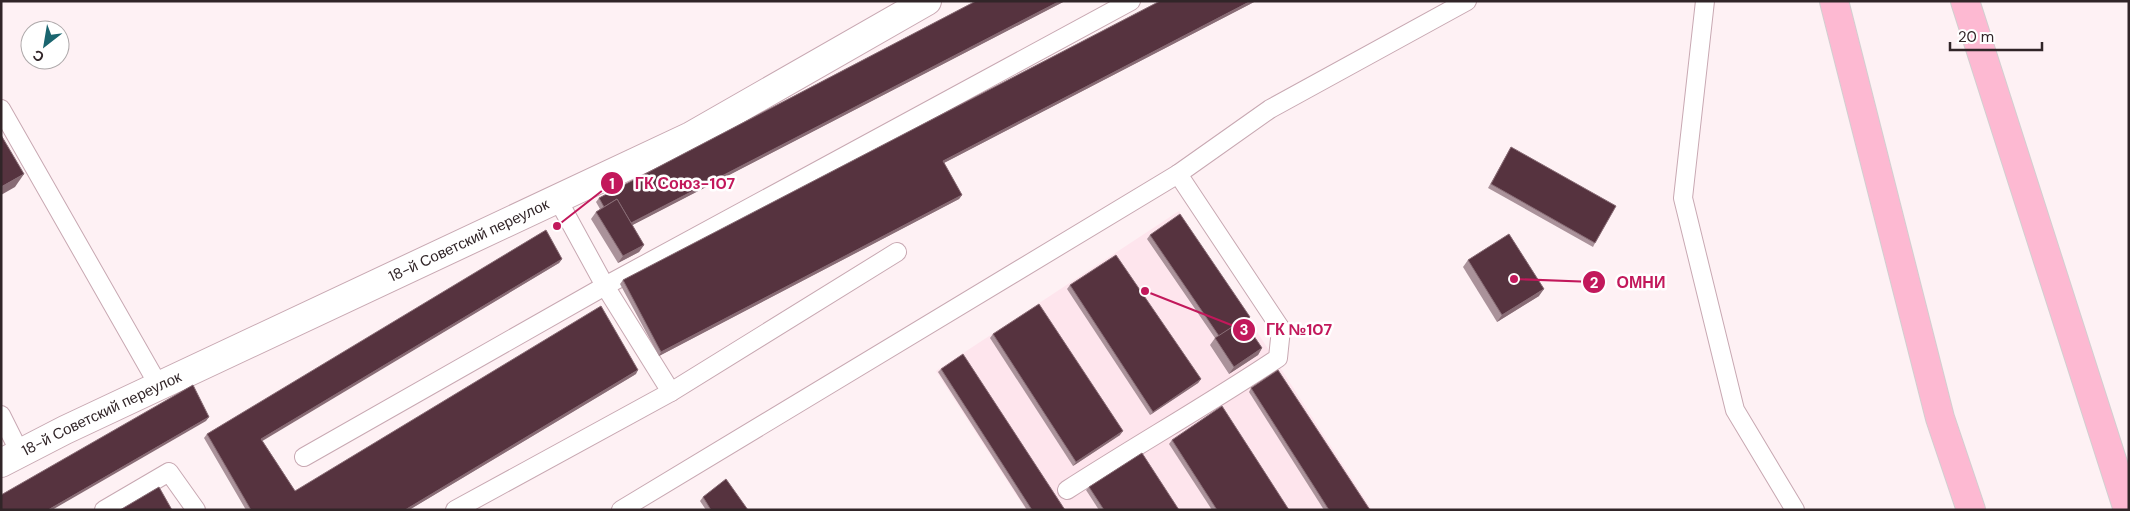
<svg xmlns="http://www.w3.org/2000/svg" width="2130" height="511" font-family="'DM Sans',sans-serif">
<rect width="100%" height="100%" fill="#fef1f4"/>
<path fill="#fee5ed" d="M1179,211L1372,510H1026L936,371Z"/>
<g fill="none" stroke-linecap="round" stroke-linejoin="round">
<g stroke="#c8a8b2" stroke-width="20">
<g id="service">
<path d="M1705,1L1683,198L1735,410L1795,510"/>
<path d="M1,109L159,386"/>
<path d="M558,200L605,286L671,392"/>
<path d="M1,415L20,453"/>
<path d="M304,457L605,286L1131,1"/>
<path d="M1067,490C1137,445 1209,404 1278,358L1281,329L1178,174L1270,109L1467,1"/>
<path d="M104,510L169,472L196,510"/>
<path d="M455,510L671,392L897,252"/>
<path d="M621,510L1178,174"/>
</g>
</g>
<g stroke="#c8a8b2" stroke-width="30">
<g id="tertiary">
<path id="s1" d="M1,463L65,430L691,136L927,1"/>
</g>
</g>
<g stroke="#d2cfd0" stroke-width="30">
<g id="primary">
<path d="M1834,1L1940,418L1971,510"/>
<path d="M1965,1L2128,510"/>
</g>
</g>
<use href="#service" stroke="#fff" stroke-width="18"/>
<use href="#tertiary" stroke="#fff" stroke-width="28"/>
<use href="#primary" stroke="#fdb9d2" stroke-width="28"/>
</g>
<g fill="#aa929a">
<path d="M976,1H1065L632,225L644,245L639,252L618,263L591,219L596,212L600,209L596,202L599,198Z"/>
<path d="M1256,1L944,163L962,195L959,199L659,356L620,284L623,280Z"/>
<path d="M1511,147L1595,243L1593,247L1488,188Z"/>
<path d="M1150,235L1250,317L1248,320L1245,322L1262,348L1258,355L1229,374L1210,345L1215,338L1147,239Z"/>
<path d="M562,259L559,263L262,440L295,491L636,374L409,510H246L204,438L207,434Z"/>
<path d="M1468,260L1539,296L1497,322L1463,267Z"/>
<path d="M1070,285L1201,379L1198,383L1150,415L1067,289Z"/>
<path d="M993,334L1120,435L1073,466L990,338Z"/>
<path d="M941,369L1065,510H1027L938,372Z"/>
<path d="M1251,388L1370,510H1324L1249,392Z"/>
<path d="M1172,440L1289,510H1212L1169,444Z"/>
<path d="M1089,487L1179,510H1099L1086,490Z"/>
<path d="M703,497L748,510H706L700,501Z"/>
</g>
<g fill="#886c75">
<path d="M1060,1H1065L625,229L628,225Z"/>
<path d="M1251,1H1256L940,165L943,161Z"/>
<path d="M24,174L15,187L1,195V187Z"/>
<path d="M962,195L959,199L659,356L661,352Z"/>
<path d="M644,245L639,252L618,263L623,256Z"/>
<path d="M562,259L559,263L259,443L261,439Z"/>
<path d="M1544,289L1539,296L1497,322L1502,315Z"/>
<path d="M1262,348L1258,355L1229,374L1234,367Z"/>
<path d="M638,370L636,374L409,510H405Z"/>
<path d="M1201,379L1198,383L1150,415L1153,412Z"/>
<path d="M209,417L206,421L52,510H48Z"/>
<path d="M1123,431L1120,435L1073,466L1076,462Z"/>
</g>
<g fill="#56333f" stroke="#886c75">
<path d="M976,1H1060L631,223L617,199L604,207L599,198Z"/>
<path d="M1160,1H1251L943,161L962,195L661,352L623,280Z"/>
<path d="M1,135L24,174L1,187Z"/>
<path d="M1511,147L1616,206L1595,243L1491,184Z"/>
<path d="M617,199L644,245L623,256L596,212Z"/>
<path d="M1180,214L1250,317L1244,321L1243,320L1219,336L1150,235Z"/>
<path d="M546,230L562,259L261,439L295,491L601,306L638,370L405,510H251L207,434Z"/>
<path d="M1509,234L1544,289L1502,315L1468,260Z"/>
<path d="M1116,255L1201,379L1153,412L1070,285Z"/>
<path d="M1039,304L1123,431L1076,462L993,334Z"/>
<path d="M1243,320L1262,348L1234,367L1215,338Z"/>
<path d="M963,354L1065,510H1032L941,369Z"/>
<path d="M1278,370L1370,510H1329L1251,388Z"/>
<path d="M193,385L209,417L48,510H1V495Z"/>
<path d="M1222,406L1289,510H1217L1172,440Z"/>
<path d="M1142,453L1179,510H1104L1089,487Z"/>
<path d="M726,479L748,510H711L703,497Z"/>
<path d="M159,487L172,510H120Z"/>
</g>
<g text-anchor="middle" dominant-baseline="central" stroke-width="5" stroke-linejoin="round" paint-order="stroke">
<g font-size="15" fill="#312528" stroke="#fff">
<text stroke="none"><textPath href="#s1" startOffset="518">18-й Советский переулок</textPath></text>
<text stroke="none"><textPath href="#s1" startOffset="112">18-й Советский переулок</textPath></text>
</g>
</g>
<path fill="none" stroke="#c2185b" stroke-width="2" d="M557 226L612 183M1514 279L1594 282M1145 291L1244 330"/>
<g fill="#c2185b" stroke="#fff" stroke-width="2">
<circle cx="557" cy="226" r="5"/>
<circle cx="1514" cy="279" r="5"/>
<circle cx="1145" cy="291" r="5"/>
<circle cx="612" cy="183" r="12"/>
<circle cx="1594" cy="282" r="12"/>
<circle cx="1244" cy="330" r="12"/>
</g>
<g font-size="15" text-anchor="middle" font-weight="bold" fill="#fff">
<text x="612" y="189">1</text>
<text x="1594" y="288">2</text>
<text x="1244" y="335">3</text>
</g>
<g font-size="16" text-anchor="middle" font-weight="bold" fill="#c2185b" stroke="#fff" stroke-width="5" stroke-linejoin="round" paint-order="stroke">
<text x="685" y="189">ГК Союз-107</text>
<text x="1641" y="288">ОМНИ</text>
<text x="1299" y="335">ГК №107</text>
</g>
<rect width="2130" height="511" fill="none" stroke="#312528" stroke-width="5"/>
<g transform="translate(45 45) rotate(211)"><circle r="24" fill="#ffffff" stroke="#ada8a9"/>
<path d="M0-4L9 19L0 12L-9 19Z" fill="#1a656f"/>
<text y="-8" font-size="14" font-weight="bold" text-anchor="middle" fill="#312528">С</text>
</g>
<path d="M1950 42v8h92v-8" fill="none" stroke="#312528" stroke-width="2.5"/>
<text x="1958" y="42" font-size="15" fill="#312528" stroke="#ffffff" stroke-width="4" paint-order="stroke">20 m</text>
</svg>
